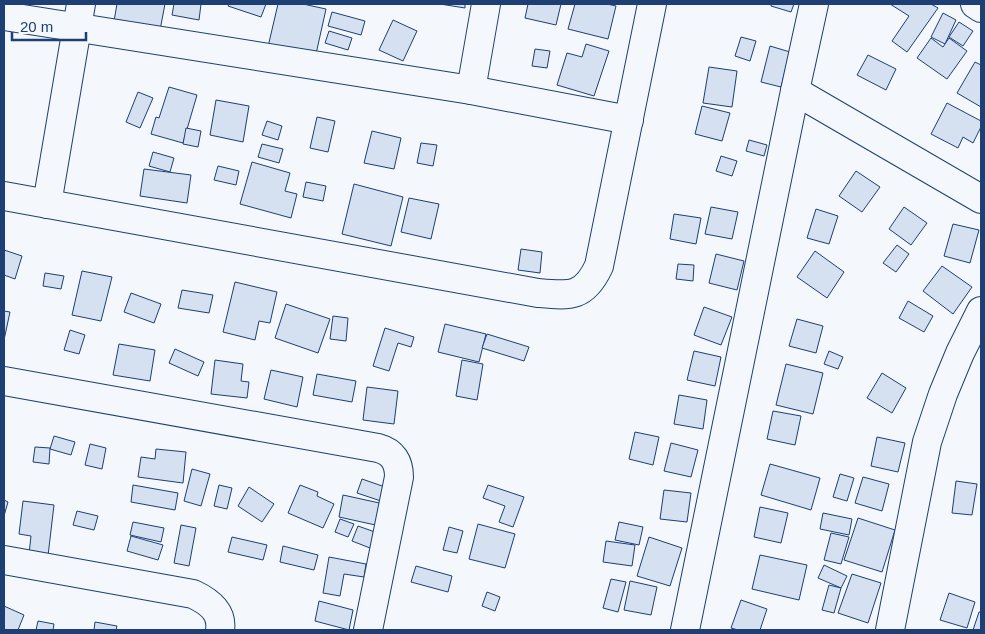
<svg xmlns="http://www.w3.org/2000/svg" width="985" height="634" font-family="Arial,sans-serif">
<rect width="100%" height="100%" fill="#f4f7fb"/>
<g fill="#d5e0f0" stroke="#1d3f73">
<path d="M117,4H165L160,30L114,21Z"/>
<path d="M174,4H201L199,20L172,15Z"/>
<path d="M229,4H266L261,17L228,6Z"/>
<path d="M278,4H303L326,9L316,54L267,51Z"/>
<path d="M440,4H465V8Z"/>
<path d="M528,4H561L556,25L525,18Z"/>
<path d="M575,4H607L616,6L608,39L568,29Z"/>
<path d="M771,4H794L791,12L771,6Z"/>
<path d="M890,4H931L938,8L907,52L892,41L909,16Z"/>
<path d="M332,12L365,21L361,35L328,26Z"/>
<path d="M943,13L956,20L945,44L931,37Z"/>
<path d="M393,20L417,31L403,61L379,50Z"/>
<path d="M959,22L973,31L963,46L949,37Z"/>
<path d="M329,31L352,38L348,50L325,43Z"/>
<path d="M741,37L756,41L750,61L735,56Z"/>
<path d="M931,38L943,47L949,38L967,51L947,79L917,58Z"/>
<path d="M586,44L609,51L594,96L557,85L567,53L582,57Z"/>
<path d="M770,46L790,52L781,87L761,82Z"/>
<path d="M535,49L550,51L547,68L532,66Z"/>
<path d="M868,55L896,69L886,90L857,75Z"/>
<path d="M975,62L981,65V107L957,93Z"/>
<path d="M709,67L737,71L732,107L703,103Z"/>
<path d="M169,87L197,95L183,143L151,134L156,117L159,118Z"/>
<path d="M138,92L153,98L140,128L126,122Z"/>
<path d="M216,100L249,106L243,142L210,135Z"/>
<path d="M947,103L981,121V127L973,143L963,137L958,148L931,134Z"/>
<path d="M702,106L730,113L722,141L695,134Z"/>
<path d="M317,117L335,121L328,152L310,148Z"/>
<path d="M267,121L282,126L278,140L262,135Z"/>
<path d="M186,128L201,131L198,147L183,144Z"/>
<path d="M372,131L401,138L394,169L364,163Z"/>
<path d="M749,140L767,145L764,156L746,151Z"/>
<path d="M421,143L437,145L433,166L417,163Z"/>
<path d="M262,144L283,149L279,163L258,157Z"/>
<path d="M153,152L174,158L170,172L149,166Z"/>
<path d="M721,156L737,161L732,176L716,171Z"/>
<path d="M252,162L290,173L285,191L297,194L291,218L240,204Z"/>
<path d="M218,166L239,171L236,185L214,180Z"/>
<path d="M144,169L191,175L187,203L140,196Z"/>
<path d="M856,171L880,187L862,212L839,196Z"/>
<path d="M306,182L326,186L323,201L303,197Z"/>
<path d="M354,184L403,197L391,246L342,234Z"/>
<path d="M409,198L439,204L431,239L401,232Z"/>
<path d="M711,207L738,212L732,239L705,234Z"/>
<path d="M904,207L927,223L911,245L889,229Z"/>
<path d="M816,209L838,216L829,244L807,238Z"/>
<path d="M674,214L701,218L696,244L670,239Z"/>
<path d="M953,224L979,230L970,263L944,256Z"/>
<path d="M897,245L909,254L896,272L883,263Z"/>
<path d="M521,249L542,252L540,273L518,270Z"/>
<path d="M4,250L22,256L15,279L4,275Z"/>
<path d="M815,251L844,272L827,298L797,277Z"/>
<path d="M716,254L744,261L737,290L709,283Z"/>
<path d="M678,264L694,265L693,281L676,279Z"/>
<path d="M942,266L972,287L953,314L923,291Z"/>
<path d="M82,271L112,277L101,321L72,315Z"/>
<path d="M45,273L64,276L61,289L43,286Z"/>
<path d="M235,282L277,292L270,323L259,321L255,340L223,332Z"/>
<path d="M182,290L213,295L209,313L178,308Z"/>
<path d="M131,293L161,304L154,323L124,312Z"/>
<path d="M908,301L933,316L924,332L899,318Z"/>
<path d="M286,304L330,319L318,353L275,338Z"/>
<path d="M704,307L732,317L721,345L694,335Z"/>
<path d="M4,311L10,312L4,340Z"/>
<path d="M333,316L348,318L346,341L330,339Z"/>
<path d="M797,319L823,326L816,353L789,346Z"/>
<path d="M445,324L486,334L479,362L438,352Z"/>
<path d="M385,328L414,337L411,347L398,343L389,371L373,366Z"/>
<path d="M70,330L85,335L79,354L64,350Z"/>
<path d="M487,334L529,347L524,361L482,348Z"/>
<path d="M119,344L155,350L150,381L113,375Z"/>
<path d="M175,349L204,362L198,376L169,363Z"/>
<path d="M694,351L721,357L715,386L687,380Z"/>
<path d="M829,351L843,357L838,369L824,364Z"/>
<path d="M215,360L243,364L241,381L249,382L247,398L211,394Z"/>
<path d="M462,360L483,364L477,400L456,396Z"/>
<path d="M786,364L823,373L813,414L776,405Z"/>
<path d="M271,370L303,377L297,407L264,399Z"/>
<path d="M882,373L906,388L892,413L867,398Z"/>
<path d="M317,374L356,381L352,402L313,395Z"/>
<path d="M367,387L398,391L394,424L363,420Z"/>
<path d="M679,395L707,400L703,429L674,424Z"/>
<path d="M773,411L801,416L795,445L767,439Z"/>
<path d="M635,432L659,437L653,465L629,459Z"/>
<path d="M54,436L75,442L71,455L50,449Z"/>
<path d="M877,437L905,443L898,472L871,466Z"/>
<path d="M671,443L698,450L691,477L664,471Z"/>
<path d="M90,444L106,448L102,469L85,465Z"/>
<path d="M35,447L50,448L49,464L33,462Z"/>
<path d="M156,449L186,452L183,483L138,477L141,457L155,459Z"/>
<path d="M770,464L820,478L811,510L761,495Z"/>
<path d="M192,469L210,474L201,506L184,501Z"/>
<path d="M840,474L854,478L847,501L833,497Z"/>
<path d="M863,477L889,484L882,511L855,503Z"/>
<path d="M362,479L388,488L384,502L357,493Z"/>
<path d="M956,481L977,484L972,515L952,513Z"/>
<path d="M133,485L178,493L175,510L131,502Z"/>
<path d="M219,485L232,488L227,509L214,506Z"/>
<path d="M300,485L318,492L317,496L334,504L323,528L288,513Z"/>
<path d="M488,485L524,497L513,527L499,522L505,506L483,498Z"/>
<path d="M249,487L274,504L262,522L238,506Z"/>
<path d="M664,490L691,493L687,522L660,519Z"/>
<path d="M343,495L384,504L380,526L339,517Z"/>
<path d="M4,500L8,502L4,516Z"/>
<path d="M23,501L54,505L48,556L29,554L31,536L19,534Z"/>
<path d="M760,507L788,513L781,543L754,537Z"/>
<path d="M77,511L98,516L94,530L73,525Z"/>
<path d="M823,513L852,519L849,535L820,529Z"/>
<path d="M858,518L895,530L882,572L844,560Z"/>
<path d="M340,519L354,524L348,537L335,532Z"/>
<path d="M133,522L164,528L161,542L130,535Z"/>
<path d="M619,522L643,527L639,545L615,540Z"/>
<path d="M478,524L515,534L505,568L469,559Z"/>
<path d="M181,525L196,528L189,566L174,563Z"/>
<path d="M358,526L375,532L370,548L352,541Z"/>
<path d="M449,527L463,531L457,553L443,550Z"/>
<path d="M831,533L849,537L841,564L824,560Z"/>
<path d="M131,536L163,545L158,560L127,551Z"/>
<path d="M232,537L267,545L263,560L228,552Z"/>
<path d="M649,537L682,548L670,586L637,576Z"/>
<path d="M606,541L635,545L632,566L603,562Z"/>
<path d="M283,546L318,555L314,570L280,562Z"/>
<path d="M760,555L807,565L799,600L752,589Z"/>
<path d="M329,557L366,564L364,577L344,574L340,596L323,593Z"/>
<path d="M824,565L847,576L841,588L818,578Z"/>
<path d="M416,566L452,576L448,592L411,582Z"/>
<path d="M852,574L881,583L868,623L838,613Z"/>
<path d="M611,579L626,582L618,612L603,608Z"/>
<path d="M630,581L657,587L651,615L624,610Z"/>
<path d="M829,585L841,588L834,613L822,610Z"/>
<path d="M487,592L500,597L495,611L482,606Z"/>
<path d="M949,593L975,602L967,628L940,620Z"/>
<path d="M741,600L767,609L760,630H738L731,628Z"/>
<path d="M319,601L353,610L349,630L315,621Z"/>
<path d="M4,606L24,615L18,630H4Z"/>
<path d="M979,612H981V630H973Z"/>
<path d="M38,621L54,624L53,630H36Z"/>
<path d="M95,622L117,626L116,630H94Z"/>
</g>
<g fill="none" stroke-linecap="round" stroke-linejoin="round">
<g stroke="#1d3f73" stroke-width="30">
<g id="minor">
<path d="M975,4L981,8"/>
<path d="M4,16L471,90L629,120"/>
<path d="M471,90L486,4"/>
<path d="M795,91L981,199"/>
<path d="M4,196L538,293C570,296 584,298 599,266L652,4"/>
<path d="M47,204L81,4"/>
<path d="M4,381L378,448C393,452 399,462 399,477L368,630"/>
<path d="M4,560L193,594C208,601 223,611 220,630"/>
<path d="M685,630L795,91L814,4"/>
<path d="M890,630L927,442L943,394L960,353L981,311"/>
</g>
</g>
<use href="#minor" stroke="#f4f7fb" stroke-width="28"/>
</g>
<rect width="985" height="634" fill="none" stroke="#1d3f73" stroke-width="10"/>
<path d="M12 32v8h74v-8" fill="none" stroke="#1d3f73" stroke-width="2.5"/>
<text x="20" y="32" font-size="15" fill="#1d3f73" stroke="#f4f7fb" stroke-width="4" paint-order="stroke">20 m</text>
</svg>
